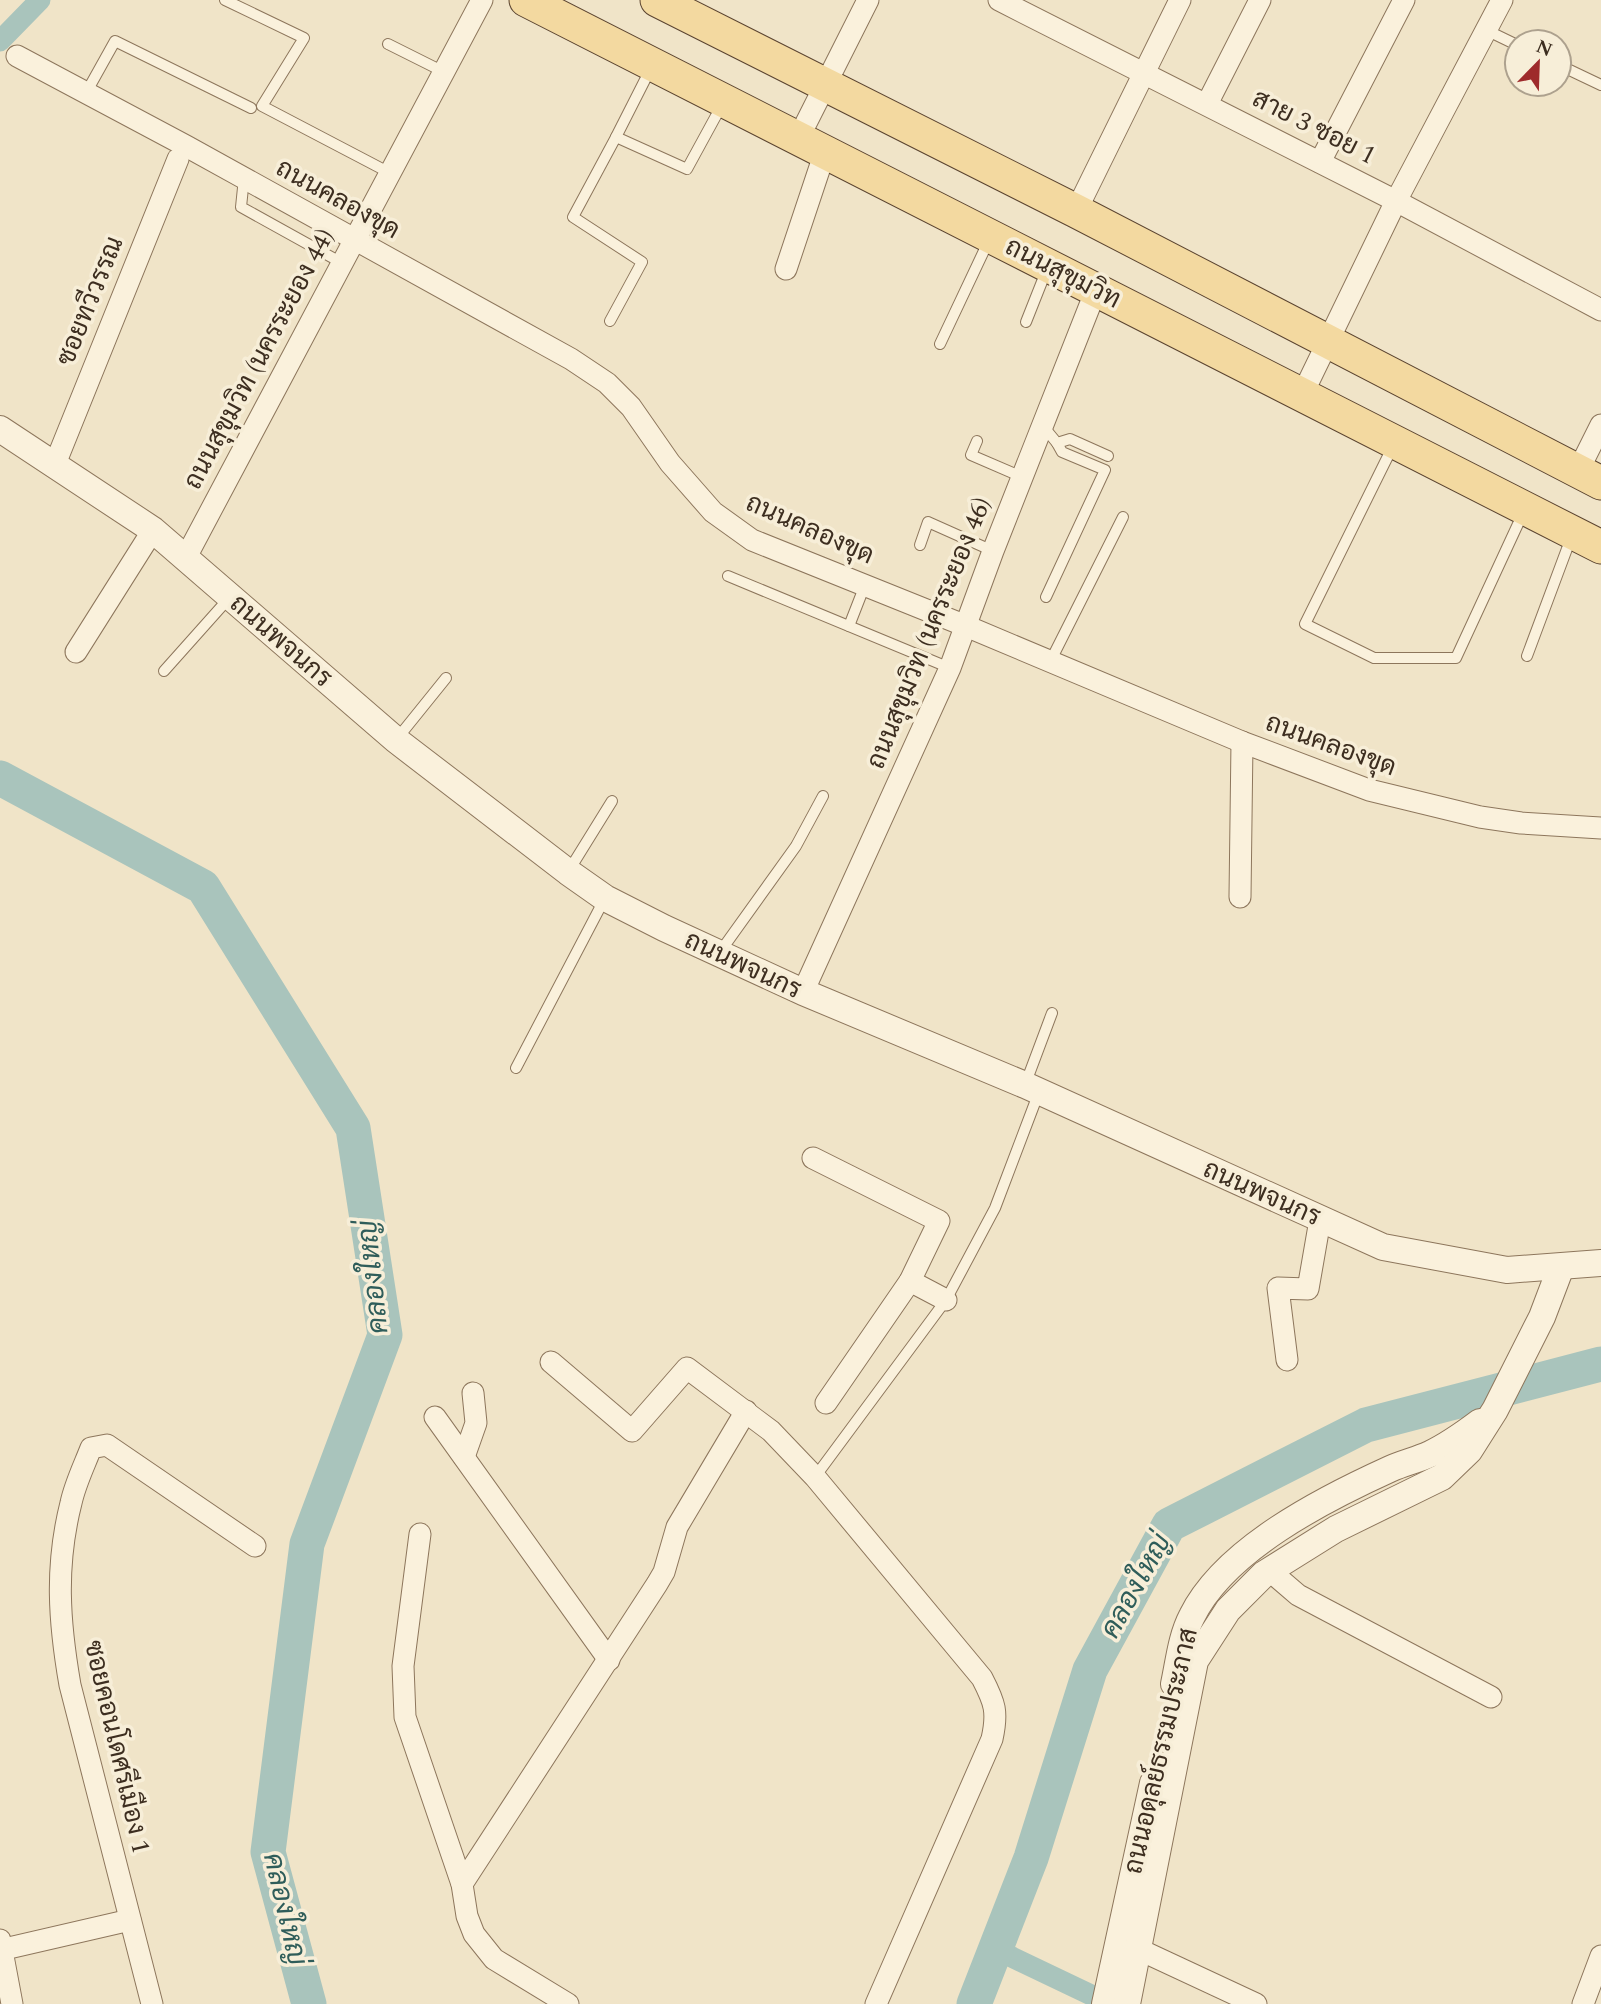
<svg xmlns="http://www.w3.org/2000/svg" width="1601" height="2004" font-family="Spectral,Sarabun,serif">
<rect width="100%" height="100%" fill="#f0e4c8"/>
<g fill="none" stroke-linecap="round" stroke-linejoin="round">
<g stroke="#a9c4bc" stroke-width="21">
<path d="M0,41L40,0"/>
<path d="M995,1949L1110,2004"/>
</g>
<g stroke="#a9c4bc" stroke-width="35">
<path d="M0,778L203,887L353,1128L385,1335L307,1544L268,1852L309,2004"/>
<path d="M974,2004L1031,1858L1090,1670L1169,1525L1366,1425L1601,1364"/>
</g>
<g stroke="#8d765c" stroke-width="12">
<g id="service">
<path d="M225,0L304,38L262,106L390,173"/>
<path d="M1486,30L1517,45"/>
<path d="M388,44L444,72"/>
<path d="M1559,65L1601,85"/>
<path d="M86,93L115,41L251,108"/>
<path d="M616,137L651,68"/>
<path d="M244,178L241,207L342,263"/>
<path d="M610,321L642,262L573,217L616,137L687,169L723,103"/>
<path d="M1026,322L1047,269"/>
<path d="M940,344L990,238"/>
<path d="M1043,426L1057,443L1070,439L1108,456"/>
<path d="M977,441L971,455L1022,477"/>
<path d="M1393,446L1305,624L1374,658H1456L1524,511"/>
<path d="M920,545L928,522L993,551"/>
<path d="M728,576L950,668"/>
<path d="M1046,597L1105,470L1062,452L1057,443"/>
<path d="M849,626L865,585"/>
<path d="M1527,656L1571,538"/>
<path d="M1050,662L1123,517"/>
<path d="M164,671L230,597"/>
<path d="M396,740L446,678"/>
<path d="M568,872L612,801"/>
<path d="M720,952L796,846L823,796"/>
<path d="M516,1068L605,898"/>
<path d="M1025,1085L1052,1013"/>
<path d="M815,1477L946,1300L995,1208L1039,1092"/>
</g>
</g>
<g stroke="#8d765c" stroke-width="23">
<g id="minor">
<path d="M999,0L1396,201L1601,310"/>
<path d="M17,56L186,146L571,359L607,383L631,407L670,463L713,512L752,540L966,626L1242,742L1369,790L1480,817L1521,823L1601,828"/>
<path d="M1207,104L1260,0"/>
<path d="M798,139L868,0"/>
<path d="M1320,162L1404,0"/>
<path d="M1076,211L1180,0"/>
<path d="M786,269L825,152"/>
<path d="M1302,395L1396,201L1502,0"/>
<path d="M55,464L178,159"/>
<path d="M1578,471L1601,425"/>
<path d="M185,559L482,0"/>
<path d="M76,652L153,530"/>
<path d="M1240,897L1242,742"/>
<path d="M803,992L950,668L993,551L1096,290"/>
<path d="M813,1158L939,1221L910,1281L826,1403"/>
<path d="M910,1281L946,1300"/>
<path d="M1287,1360L1278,1288L1308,1289L1320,1220"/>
<path d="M551,1362L632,1431L687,1368L771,1431L815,1477L982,1678C995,1703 998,1712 992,1739L876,2004"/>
<path d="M435,1417L609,1660"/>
<path d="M464,1457L476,1423L473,1393"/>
<path d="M420,1534L403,1666L405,1717L462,1884L467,1916L474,1934L494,1959L568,2004"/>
<path d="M1270,1571L1298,1595L1491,1697"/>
<path d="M462,1884L657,1584L664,1572L677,1527L746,1411"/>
<path d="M0,1940L12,2004"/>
<path d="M1138,1949L1256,2004"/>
<path d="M0,1950L130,1920"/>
<path d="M152,2004L70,1685C59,1622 55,1566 71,1503C75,1484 84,1466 91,1448L107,1445L255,1546"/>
<path d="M1583,2004L1601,1956"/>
</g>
</g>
<g stroke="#8d765c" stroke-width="28">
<g id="tertiary">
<path d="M0,429L153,530L396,740L568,872L605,898L664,928L803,992L1025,1085L1383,1247L1507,1270L1601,1263"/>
<path d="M1174,1684C1179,1661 1181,1637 1192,1616C1225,1549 1324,1499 1390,1469C1403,1463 1417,1460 1430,1454C1449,1445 1464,1434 1480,1422"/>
<path d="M1105,2004L1153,1783"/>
<path d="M1127,2004L1195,1661L1228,1610L1264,1574L1336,1529L1442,1477L1469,1451L1495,1410L1542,1317L1561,1267"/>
</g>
</g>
<g stroke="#5b4430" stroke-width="35">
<g id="primary">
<path d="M526,0L1601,547"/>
<path d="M657,0L1076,211L1601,483"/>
</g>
</g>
<use href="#service" stroke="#faf1dc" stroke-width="10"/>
<use href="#minor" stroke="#faf1dc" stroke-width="21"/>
<use href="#tertiary" stroke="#faf1dc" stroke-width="26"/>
<use href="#primary" stroke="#f3d9a0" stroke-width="33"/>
</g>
<g text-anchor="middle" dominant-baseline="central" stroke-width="7" stroke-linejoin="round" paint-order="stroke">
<g font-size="26" fill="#3d2e20" stroke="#f7eed8">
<text transform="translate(1314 127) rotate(27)">สาย 3 ซอย 1</text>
<text transform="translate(338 199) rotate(29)">ถนนคลองขุด</text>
<text transform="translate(1063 273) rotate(27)">ถนนสุขุมวิท</text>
<text transform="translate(90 301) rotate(-68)">ซอยทวีวรรณ</text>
<text transform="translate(259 359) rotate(-62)">ถนนสุขุมวิท (นครระยอง 44)</text>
<text transform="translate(810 529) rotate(24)">ถนนคลองขุด</text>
<text transform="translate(929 633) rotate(-68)">ถนนสุขุมวิท (นครระยอง 46)</text>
<text transform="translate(281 641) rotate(41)">ถนนพจนกร</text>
<text transform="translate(1331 745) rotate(20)">ถนนคลองขุด</text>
<text transform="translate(743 965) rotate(25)">ถนนพจนกร</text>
<text transform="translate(1262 1193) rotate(24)">ถนนพจนกร</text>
<text transform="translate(117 1747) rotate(77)">ซอยคอนโดศรีเมือง 1</text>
<text transform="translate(1161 1751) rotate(-77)">ถนนอดุลย์ธรรมประภาส</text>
</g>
<g font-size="28" font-style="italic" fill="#2f5d5a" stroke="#f7eed8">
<text transform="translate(373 1277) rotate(-96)">คลองใหญ่</text>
<text transform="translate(1136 1586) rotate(-61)">คลองใหญ่</text>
<text transform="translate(285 1909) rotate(77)">คลองใหญ่</text>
</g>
</g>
<g transform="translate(1538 63) rotate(23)"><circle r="33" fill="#f7eed8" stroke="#ada18e" stroke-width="2"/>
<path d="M0-5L12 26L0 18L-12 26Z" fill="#9e2a2b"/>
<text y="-10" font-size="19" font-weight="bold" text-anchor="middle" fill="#3d2e20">N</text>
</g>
</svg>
